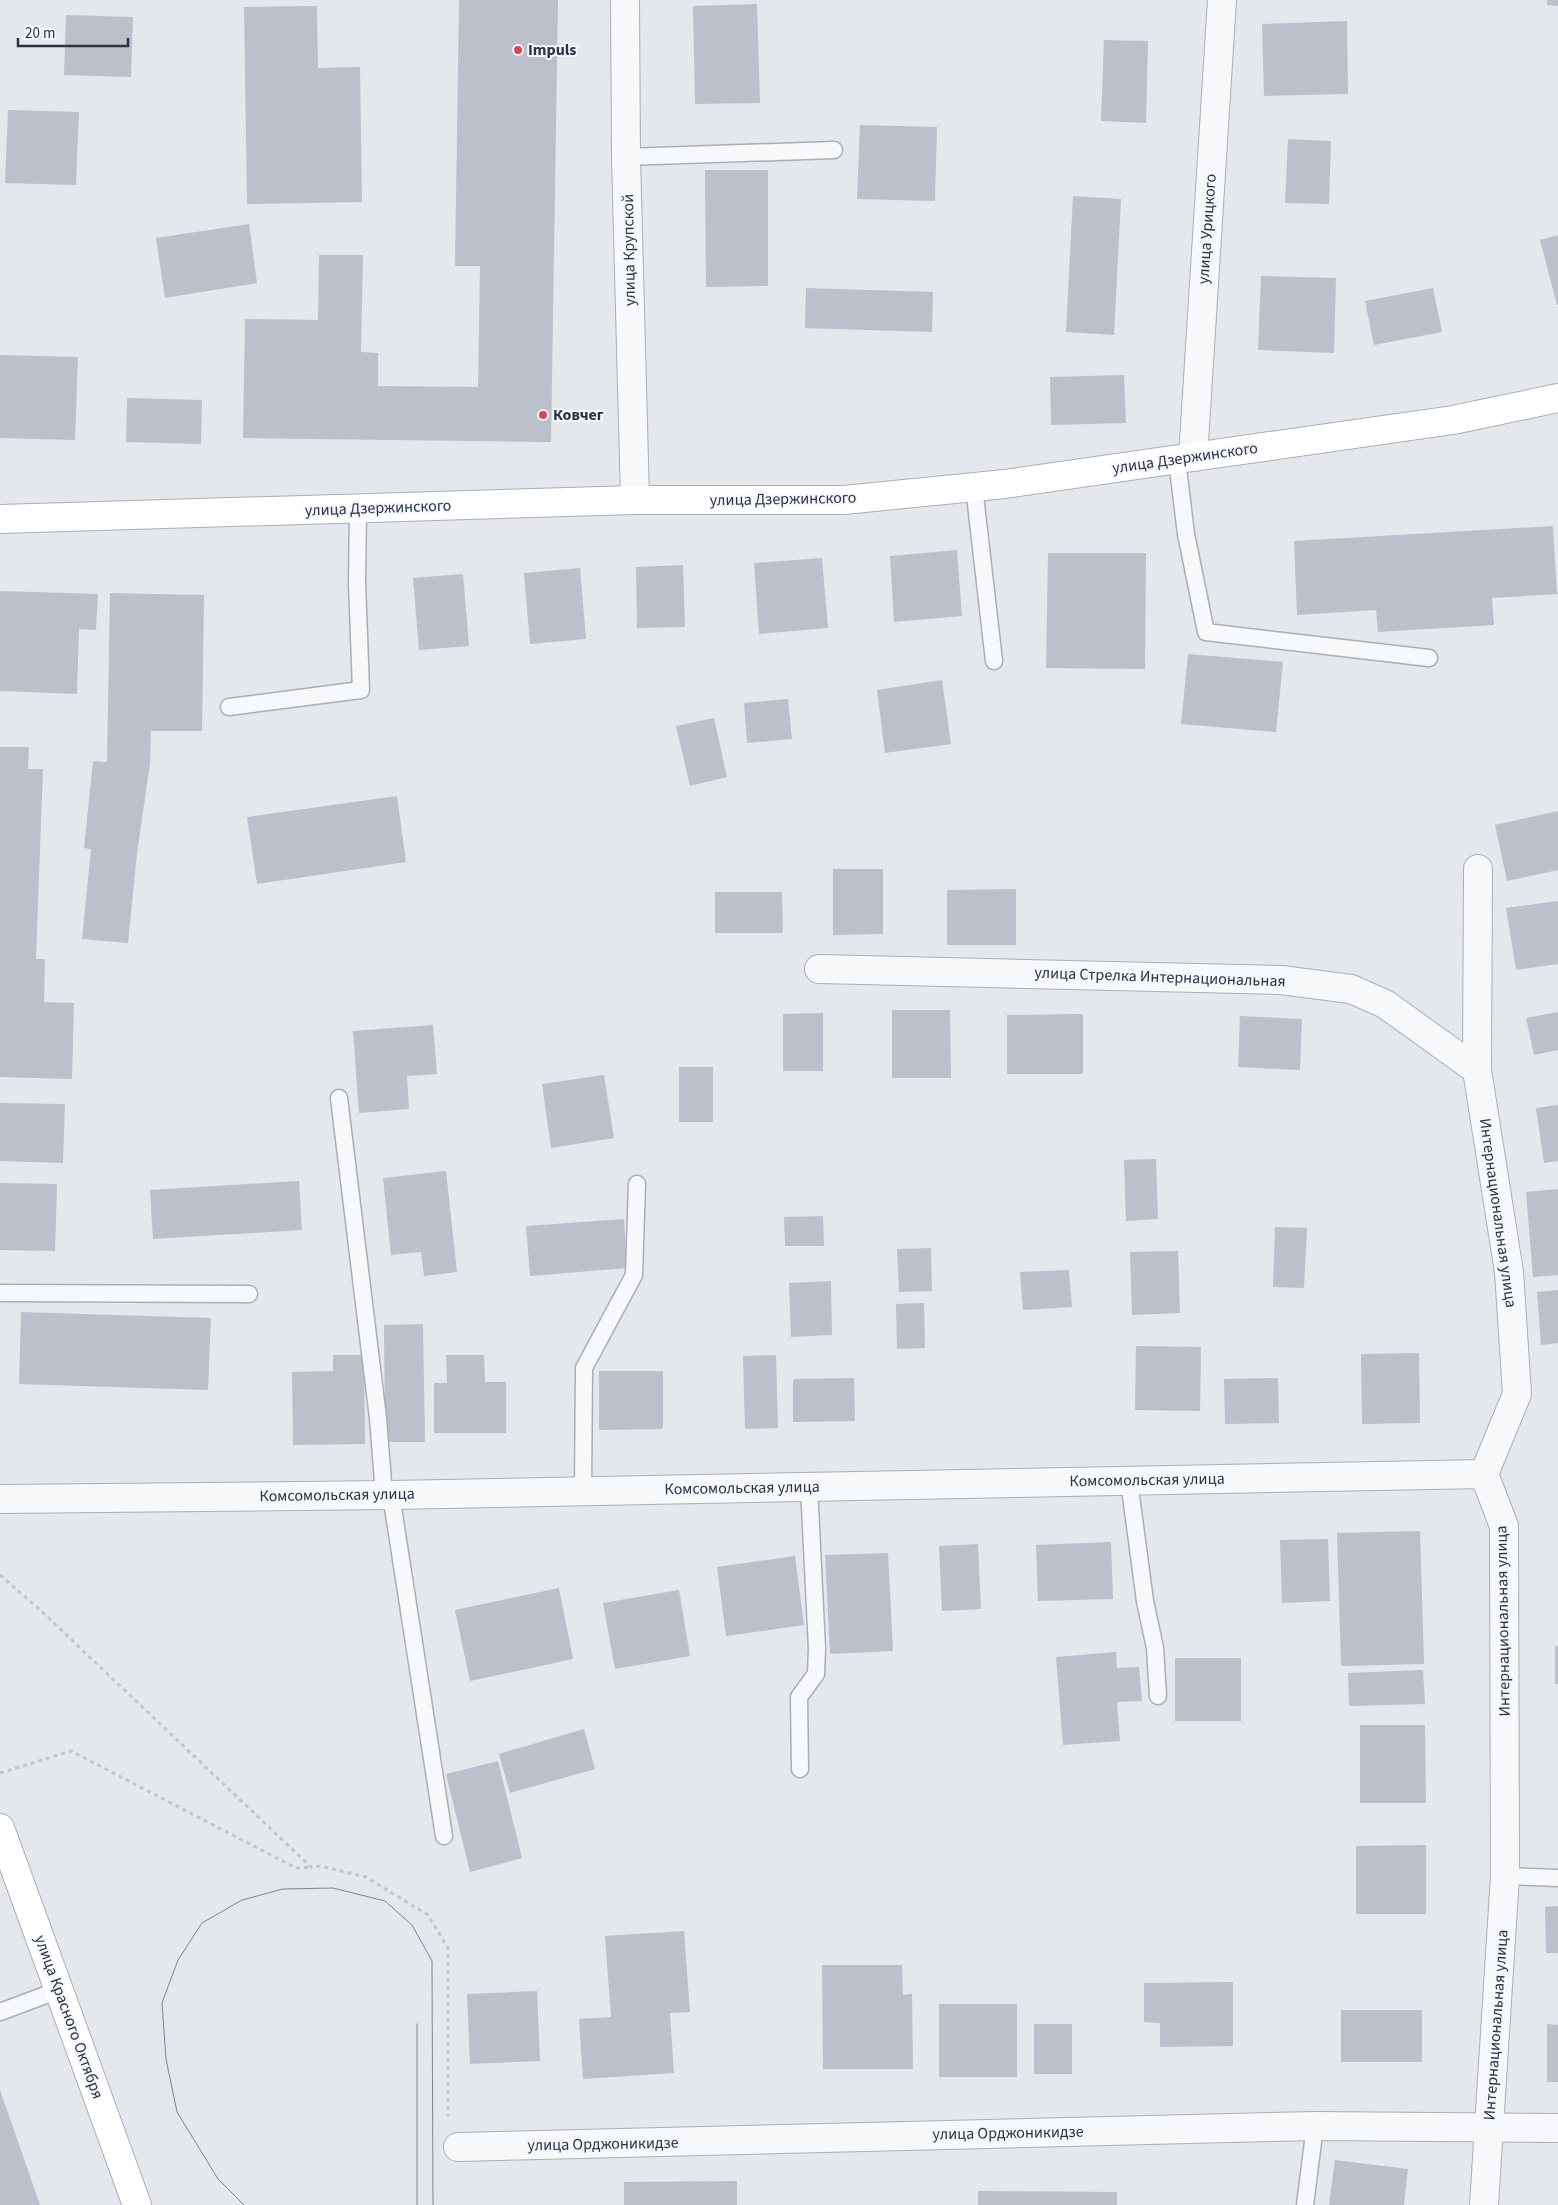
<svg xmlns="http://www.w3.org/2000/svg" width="1558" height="2205" font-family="'Source Sans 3',sans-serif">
<rect width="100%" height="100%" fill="#e4e7ec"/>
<g fill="#bbc0ca">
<path d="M459,0H558L551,442L243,438L245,319L318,320L319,255H363L361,352L378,353V386L478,387L480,266H455Z"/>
<path d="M1547,0H1558V6L1547,5Z"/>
<path d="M757,4L760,103L695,104L693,6Z"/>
<path d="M317,6L318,68L360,67L362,202L247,204L244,7Z"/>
<path d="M66,15L133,17L131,77L64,75Z"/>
<path d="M1347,21L1348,94L1264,96L1262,24Z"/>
<path d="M1104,40L1148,41L1146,123L1101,121Z"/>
<path d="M8,110L79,112L76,185L5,183Z"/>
<path d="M860,125L937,127L935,201L857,199Z"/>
<path d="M1288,139L1331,141L1329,204L1285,203Z"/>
<path d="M705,170H768V286L706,287Z"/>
<path d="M1073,196L1121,199L1114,335L1066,332Z"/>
<path d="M249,224L257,283L165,298L156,238Z"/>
<path d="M1558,235V305H1557L1540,240Z"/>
<path d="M1261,276L1336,278L1334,353L1258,350Z"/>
<path d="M806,288L933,292L932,332L805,328Z"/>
<path d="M1433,288L1442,332L1374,345L1365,301Z"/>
<path d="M0,355L78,357L75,440L0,438Z"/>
<path d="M1124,375L1126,423L1051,425L1050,377Z"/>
<path d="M127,398L202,400L201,444L126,442Z"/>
<path d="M1553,526L1557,594L1492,598L1494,625L1378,632L1376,610L1297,615L1294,541Z"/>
<path d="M957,550L962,616L894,622L890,556Z"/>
<path d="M1048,553H1146L1145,669L1046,668Z"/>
<path d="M822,558L828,628L759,634L754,563Z"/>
<path d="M683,565L685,627L637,628L636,567Z"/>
<path d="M580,568L586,639L530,644L524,573Z"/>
<path d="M463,574L469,646L419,650L413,578Z"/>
<path d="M0,591L98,594L96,630L79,629L77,694L0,691Z"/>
<path d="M110,593L204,595L202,731H151L150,763L137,853L128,943L82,939L91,849L84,848L93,761L107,762Z"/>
<path d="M1188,654L1283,662L1276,732L1181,724Z"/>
<path d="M942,680L951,744L885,753L877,690Z"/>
<path d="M788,699L792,739L747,743L744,703Z"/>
<path d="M714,718L727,777L690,786L676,726Z"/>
<path d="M0,747H29L28,769H43L36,959H45L44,1002L74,1003L72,1079L0,1077Z"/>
<path d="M397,796L406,862L257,884L247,817Z"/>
<path d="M1558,811V870L1507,881L1495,825Z"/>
<path d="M833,869H883V934L833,935Z"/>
<path d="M1016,889V945H947V890Z"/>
<path d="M715,892H782L783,933H715Z"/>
<path d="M1558,901V964L1516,970L1506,908Z"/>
<path d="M892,1010H950L951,1078H892Z"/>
<path d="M1558,1012V1050L1534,1055L1526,1018Z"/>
<path d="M823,1013V1071H783V1014Z"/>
<path d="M1083,1014V1074H1007V1015Z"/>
<path d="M1240,1016L1302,1019L1300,1070L1238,1067Z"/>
<path d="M433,1025L437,1074L407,1076L409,1109L359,1113L353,1031Z"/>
<rect x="679" y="1067" width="34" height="55"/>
<path d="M604,1075L614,1138L551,1148L542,1084Z"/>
<path d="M0,1103L65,1104L63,1163L0,1161Z"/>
<path d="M1558,1105V1161L1544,1163L1536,1108Z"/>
<path d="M1156,1159L1158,1219L1126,1221L1124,1160Z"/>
<path d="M446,1171L457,1272L424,1276L421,1252L391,1255L383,1178Z"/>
<path d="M299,1181L302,1230L153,1239L150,1190Z"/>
<path d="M0,1183L57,1184L55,1251L0,1250Z"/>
<path d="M1558,1189V1275L1533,1277L1526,1192Z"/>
<path d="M823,1216L824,1246H785L784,1217Z"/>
<path d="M624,1219L627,1268L530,1276L526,1226Z"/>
<path d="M1275,1227L1307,1228L1304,1288L1273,1287Z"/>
<path d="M931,1248L932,1291L899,1292L897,1249Z"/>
<path d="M1178,1251L1180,1313L1132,1315L1130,1252Z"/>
<path d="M1069,1270L1072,1307L1023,1310L1020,1272Z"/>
<path d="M831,1281L832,1335L791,1337L789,1283Z"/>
<path d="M1558,1290V1343L1541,1345L1537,1292Z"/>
<path d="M924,1303L925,1348L897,1349L896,1304Z"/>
<path d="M21,1312L211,1318L208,1390L19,1384Z"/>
<path d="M423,1324L425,1442H385L384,1325Z"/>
<path d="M1136,1346L1201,1347L1200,1411L1135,1410Z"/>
<path d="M1419,1353L1420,1423L1362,1424L1361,1354Z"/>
<path d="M333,1355H364L365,1444L293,1445L292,1372L333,1371Z"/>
<path d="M446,1355H484L485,1382H506V1433H434V1383H447Z"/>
<path d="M776,1355L778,1428L745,1429L743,1356Z"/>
<path d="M599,1371H663V1429L599,1430Z"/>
<path d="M854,1378L855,1421L793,1422V1379Z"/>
<path d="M1278,1378L1279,1423L1225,1424L1224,1379Z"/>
<path d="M1420,1531L1424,1664L1341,1666L1337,1533Z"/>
<path d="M1328,1539L1330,1601L1282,1603L1280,1540Z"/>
<path d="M1111,1542L1113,1599L1038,1601L1036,1545Z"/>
<path d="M978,1544L981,1609L942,1611L939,1546Z"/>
<path d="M888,1553L893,1651L830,1654L825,1555Z"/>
<path d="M795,1556L804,1625L726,1636L717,1567Z"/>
<path d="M559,1588L573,1659L470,1681L455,1610Z"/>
<path d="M679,1590L690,1656L615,1669L603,1603Z"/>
<rect x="1555" y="1646" width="3" height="38"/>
<path d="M1116,1652L1117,1668L1139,1667L1142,1701L1117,1702L1120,1741L1063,1745L1056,1657Z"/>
<rect x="1175" y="1658" width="66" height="63"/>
<path d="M1423,1670L1425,1704L1349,1706L1348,1673Z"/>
<path d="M1360,1725H1425L1426,1803H1360Z"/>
<path d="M584,1729L595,1769L510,1793L499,1754Z"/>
<path d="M498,1761L522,1858L470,1872L446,1774Z"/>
<path d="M1426,1845V1914H1356V1846Z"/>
<path d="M1558,1906V1953H1546L1545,1907Z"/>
<path d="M684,1931L690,2012L670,2013L674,2073L583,2079L579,2019L611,2017L605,1936Z"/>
<path d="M822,1965H902L903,1995L912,1994L913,2069H823Z"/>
<path d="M1233,1982V2046L1160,2047V2023L1144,2022V1983Z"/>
<path d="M537,1991L540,2061L470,2064L467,1994Z"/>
<rect x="939" y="2004" width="78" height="73"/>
<rect x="1341" y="2010" width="81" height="52"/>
<rect x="1034" y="2024" width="38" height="50"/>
<path d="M1547,2024L1558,2025V2082H1547Z"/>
<path d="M0,2090L40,2205H0Z"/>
<path d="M1335,2160L1408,2169L1404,2205H1329Z"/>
<path d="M737,2181V2205H624V2182Z"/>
<path d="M978,2191L1117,2192V2205H978Z"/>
</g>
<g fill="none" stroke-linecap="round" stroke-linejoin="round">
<g stroke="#a9aeb7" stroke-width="19">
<g id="service">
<path d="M626,157L834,150"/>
<path d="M1177,460L1186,534L1206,632L1429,658"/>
<path d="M974,487L994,661"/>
<path d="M229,707L361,690L357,583L358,508"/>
<path d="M339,1098L378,1418L384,1495"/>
<path d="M0,1293L249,1294"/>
<path d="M1129,1481L1145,1601L1155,1648L1158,1696"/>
<path d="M583,1491L584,1368L634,1275L637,1184"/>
<path d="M391,1495L444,1836"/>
<path d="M800,1769L799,1697L816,1674L817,1649L809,1486"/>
<path d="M1505,1876L1558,1878"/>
<path d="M0,2012L59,1990"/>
<path d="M1305,2205L1315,2126"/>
</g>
</g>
<g stroke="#a9aeb7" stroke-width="30">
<g id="minor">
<path d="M625,0L626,157L635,500"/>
<path d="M1193,457L1222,0"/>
<path d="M1478,869L1477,1070L1509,1272L1517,1394L1484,1474L1504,1526L1505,1876L1484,2205"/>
<path d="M819,969L1281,980L1351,989L1385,1004L1477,1070"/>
<path d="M0,1499L391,1495L1484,1474"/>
<path d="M458,2147L1315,2126L1558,2128"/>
</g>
</g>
<g stroke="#a9aeb7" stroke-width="30">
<g id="secondary">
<path d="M0,519L635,500H844L1005,484L1193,457L1453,420L1558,398"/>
<path d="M0,1828L137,2205"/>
</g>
</g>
<g stroke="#c2c5cb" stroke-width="3" stroke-dasharray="4 4" stroke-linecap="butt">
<path d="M0,1575L39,1609L311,1867L320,1866L366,1877L428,1915L448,1948V2116"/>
<path d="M0,1773L71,1751L296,1868L311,1867"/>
</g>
<use href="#service" stroke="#f7f8fa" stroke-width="16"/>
<use href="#minor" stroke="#f7f8fa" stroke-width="28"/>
<use href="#secondary" stroke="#fff" stroke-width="28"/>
<g stroke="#7d8696" stroke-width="1">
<path d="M417,2024V2205"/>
<path d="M244,2205L218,2179L177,2112L166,2059L162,2003L178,1960L202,1923L242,1900L283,1889L333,1888L385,1901L412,1925L432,1961L433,2205"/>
</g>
</g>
<g fill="#d1495b" stroke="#f4f6f9" stroke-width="2">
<circle cx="518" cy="50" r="5"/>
<circle cx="543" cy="415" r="5"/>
</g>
<g text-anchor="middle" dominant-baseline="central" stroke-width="4" stroke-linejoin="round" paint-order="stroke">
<g font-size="16" font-weight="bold" fill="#2b3445" stroke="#f4f6f9" text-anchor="start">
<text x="528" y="50">Impuls</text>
<text x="553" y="415">Ковчег</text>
</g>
<g font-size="16" fill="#2b3445" stroke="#f4f6f9">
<text transform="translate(1207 229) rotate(-86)">улица Урицкого</text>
<text transform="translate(629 250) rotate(-91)">улица Крупской</text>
<text transform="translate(1185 458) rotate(-8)">улица Дзержинского</text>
<text transform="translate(783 499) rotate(-1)">улица Дзержинского</text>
<text transform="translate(378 508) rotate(-2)">улица Дзержинского</text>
<text transform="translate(1160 977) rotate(2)">улица Стрелка Интернациональная</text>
<text transform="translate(1498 1213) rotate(82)">Интернациональная улица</text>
<text transform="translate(1147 1480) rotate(-1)">Комсомольская улица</text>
<text transform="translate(742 1488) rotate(-1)">Комсомольская улица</text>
<text transform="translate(337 1495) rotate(-1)">Комсомольская улица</text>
<text transform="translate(1503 1621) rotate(-91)">Интернациональная улица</text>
<text transform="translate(69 2017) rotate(70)">улица Красного Октября</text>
<text transform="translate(1496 2025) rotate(-86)">Интернациональная улица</text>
<text transform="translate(1008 2133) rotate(-1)">улица Орджоникидзе</text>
<text transform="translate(603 2144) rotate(-1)">улица Орджоникидзе</text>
</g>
</g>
<path d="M18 38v8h110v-8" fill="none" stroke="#2b3445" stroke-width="2.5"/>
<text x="25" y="38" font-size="15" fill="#2b3445" stroke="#f4f6f9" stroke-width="4" paint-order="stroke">20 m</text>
</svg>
